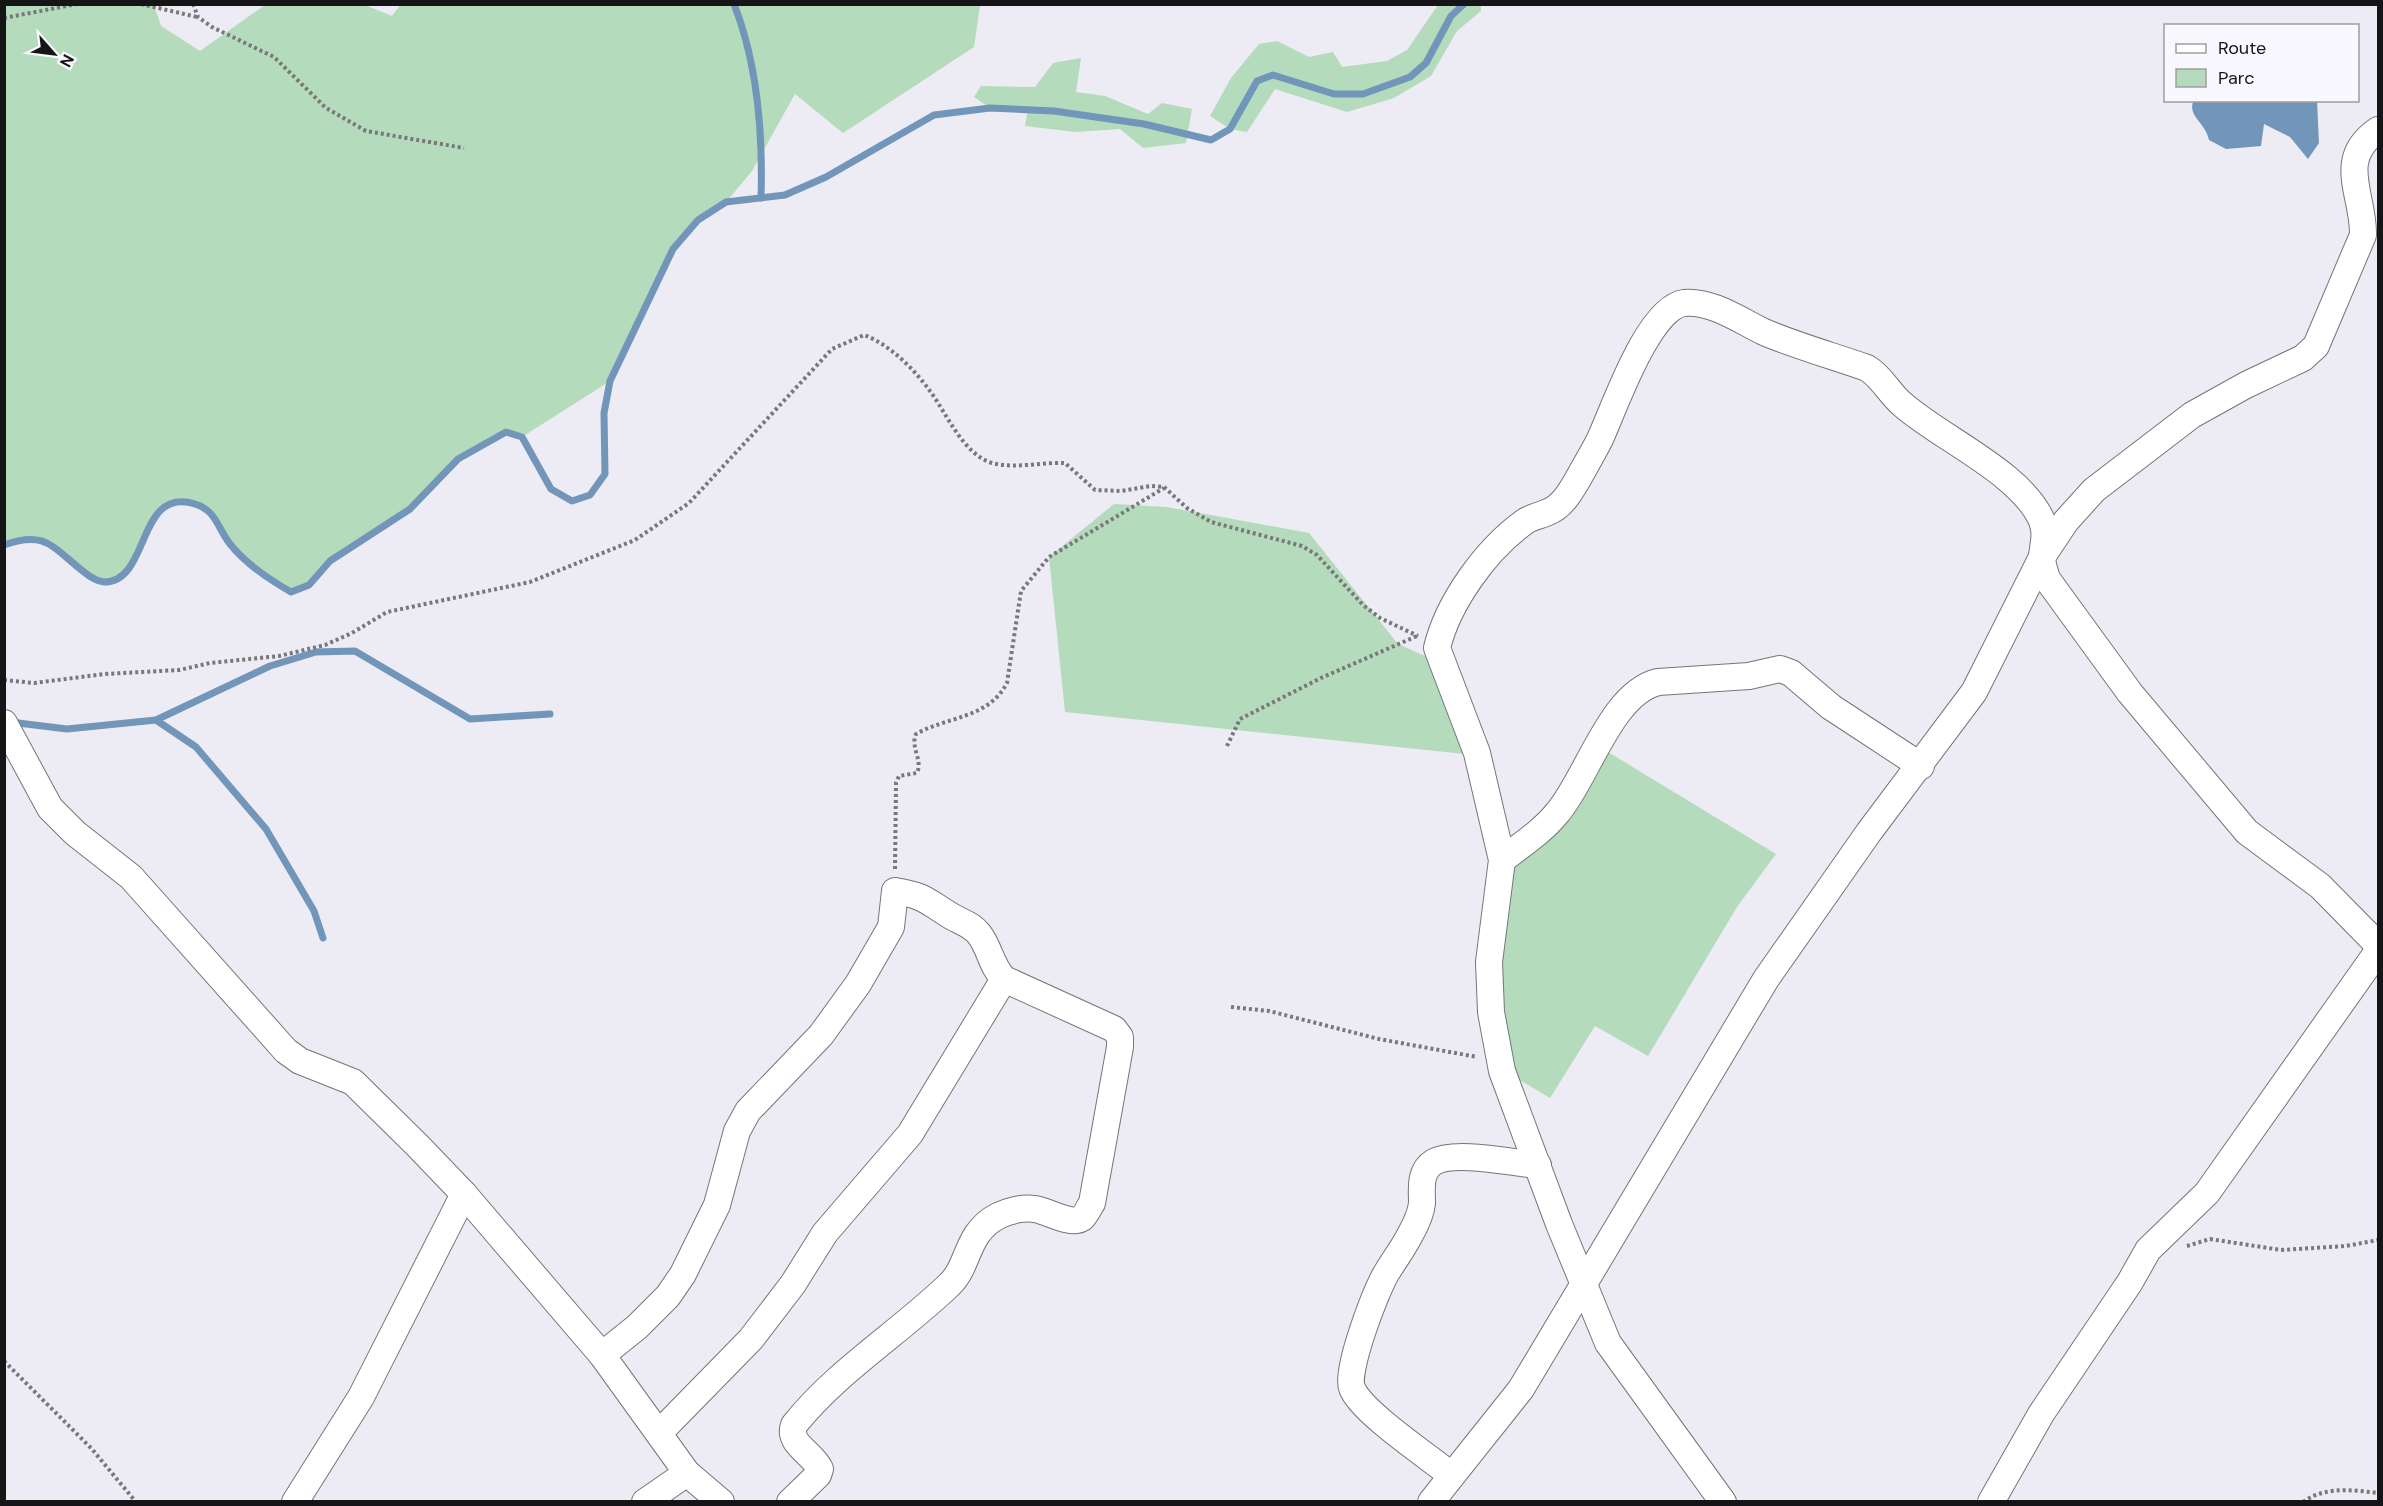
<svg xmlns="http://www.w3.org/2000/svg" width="2383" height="1506" font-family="'DM Sans',sans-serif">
<rect width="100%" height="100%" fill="#edebf3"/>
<g fill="#b4dbbb">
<path d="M401,4L980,5L974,47L843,133L795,94L752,171L726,202L698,220L673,249L610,381L522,437L506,432L458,459L410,509L330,561L309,585L291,592L277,584L229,544L205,507C132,484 159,563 113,579C85,590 63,549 40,539C28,534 15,541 5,545V5H154L161,26L200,51L265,5H365L392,16Z"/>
<path d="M1438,5H1481V11L1457,31L1431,76L1394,98L1347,112L1275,89L1247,132L1230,129L1210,116L1231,78L1259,44L1277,41L1309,57L1333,52L1342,67L1387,61L1407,50Z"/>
<path d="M1081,58L1076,92L1105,96L1148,114L1162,103L1192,109L1186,143L1143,148L1120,129L1075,132L1025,126L1028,109L990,108L974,97L981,86L1035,87L1053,63Z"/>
<path d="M1114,504L1167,507L1309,533L1398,644L1434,660L1474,755L1065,712L1049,557Z"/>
<path d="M1598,746L1776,854L1737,907L1648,1056L1595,1026L1550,1098L1503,1070L1500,872Z"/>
</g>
<path fill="#7295ba" d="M2194,100L2317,101L2319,143L2308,159L2290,137L2264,124L2261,146L2226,149L2209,140C2206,123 2186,115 2194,100Z"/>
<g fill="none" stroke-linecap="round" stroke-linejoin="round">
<g stroke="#7295ba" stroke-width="7">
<path d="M734,4C758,65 763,133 761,198"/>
<path d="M4,545C46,530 52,547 84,572C90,577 96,581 104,582C151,582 136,486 195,504C216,510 218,529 230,544C245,563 270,580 291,592L309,585L330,561L410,509L458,459L506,432L522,437L551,489L572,501L590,495L605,474L604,413L610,381L673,249L698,220L726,202L785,195L826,177L934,115L990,108L1054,111L1144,124L1211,140L1230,129L1257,81L1273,75L1334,94H1363L1410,77L1426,63L1451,16L1464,4"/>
<path d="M156,720L270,666L316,652L355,651L470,719L550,714"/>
<path d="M10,722L67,729L156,720L196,747L266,829L314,911L323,938"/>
</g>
<g stroke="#76747c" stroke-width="28">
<g id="street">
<path d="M4,723L50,808L75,833L131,877L286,1051L300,1061L353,1082L418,1146L464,1194L602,1355L687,1473L721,1502"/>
<path d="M1502,860C1521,845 1543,831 1558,812C1587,778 1611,693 1658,682L1749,676L1780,669L1791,673L1831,707L1921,766"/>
<path d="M602,1355L637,1327L668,1296L683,1274L717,1205L737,1131L748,1111L821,1035L858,984L891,927L895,891C926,896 926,901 951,916C961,922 971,924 979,934C990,948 991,966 1004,979L1114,1029L1120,1037V1047L1092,1203C1089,1207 1086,1215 1082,1218C1070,1226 1047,1210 1034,1209C1023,1207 1008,1211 998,1216C965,1233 970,1266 949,1285C899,1333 837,1371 794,1425C787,1444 813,1453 820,1469L818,1475L790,1502"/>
<path d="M659,1433L751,1339L793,1284L825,1233L910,1134L1004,979"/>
<path d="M1451,1475C1429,1457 1361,1412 1352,1388C1345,1371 1376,1290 1387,1272C1395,1259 1404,1247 1411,1233C1416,1224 1421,1214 1422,1203C1422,1189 1419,1171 1434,1162C1455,1150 1513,1163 1538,1165"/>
<path d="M295,1502L361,1397L464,1194"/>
<path d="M645,1502L687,1473"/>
<path d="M1431,1502L1521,1389L1766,979L1869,832L1974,692L2042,557L2066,521L2094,490L2192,415L2246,385L2303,358L2316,346L2363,235C2364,195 2335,159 2378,130"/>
<path d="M1723,1502L1608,1343L1559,1224L1502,1071L1491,1012L1489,962L1502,860L1477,753L1437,648C1448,602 1486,550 1523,523C1530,517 1540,516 1548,512C1562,507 1571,491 1578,479C1585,466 1593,453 1600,439C1614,409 1648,308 1684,303C1711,300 1741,321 1764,332C1797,346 1833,356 1867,368C1882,377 1889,393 1902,404C1940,438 2022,473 2042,521C2047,535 2043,543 2042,557C2042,564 2045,572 2047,579L2130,693L2247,832L2320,886L2378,945"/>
<path d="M1991,1502L2041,1414L2130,1282L2148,1250L2207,1193L2378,951"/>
</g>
</g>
<g stroke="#78777b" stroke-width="4" stroke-dasharray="3 3" stroke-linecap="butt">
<path d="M141,4L197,17"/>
<path d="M193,4L198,17L212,27L274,57L326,108L366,131L464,148"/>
<path d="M4,18L77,4"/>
<path d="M4,680L34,683L105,674L179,670L210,663L279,656L325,645L352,633L387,612L530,582L635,540L689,503L832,349L864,335C889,344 914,369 930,391C947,414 963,454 992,463C1015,469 1042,462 1065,463L1095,490L1121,491L1151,486L1164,487L1187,508L1211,522L1302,546L1317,555L1363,605L1380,618L1418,636"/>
<path d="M1227,746L1240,719L1321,678L1417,636"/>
<path d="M895,869L896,783L899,776L917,773C923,760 910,747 916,734C948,716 988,719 1007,683L1021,591L1049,557L1164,488"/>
<path d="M1231,1007L1269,1011L1379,1039L1477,1057"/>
<path d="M2187,1246L2210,1239L2281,1250L2346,1246L2378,1240"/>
<path d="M4,1361L91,1448L136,1502"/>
<path d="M2303,1502C2325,1486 2353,1490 2378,1493"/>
</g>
<use href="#street" stroke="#fff" stroke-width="26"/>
</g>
<rect width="2383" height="1506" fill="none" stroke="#151517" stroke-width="12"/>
<rect x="2164" y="24" width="195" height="78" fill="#faf8ff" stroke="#9e9da2" stroke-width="1.5"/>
<rect x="2176" y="44" width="30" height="9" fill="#ffffff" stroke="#9e9da2" stroke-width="1.5"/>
<text x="2218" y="54" font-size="18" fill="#151517">Route</text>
<rect x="2176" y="69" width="30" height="18" fill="#b4dbbb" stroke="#9e9da2" stroke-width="1.5"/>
<text x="2218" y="84" font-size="18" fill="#151517">Parc</text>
<g transform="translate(54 54) rotate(118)" stroke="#faf8ff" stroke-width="4.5" paint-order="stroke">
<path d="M0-4.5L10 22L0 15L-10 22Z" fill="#151517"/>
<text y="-9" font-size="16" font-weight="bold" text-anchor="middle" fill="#151517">N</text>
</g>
</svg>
